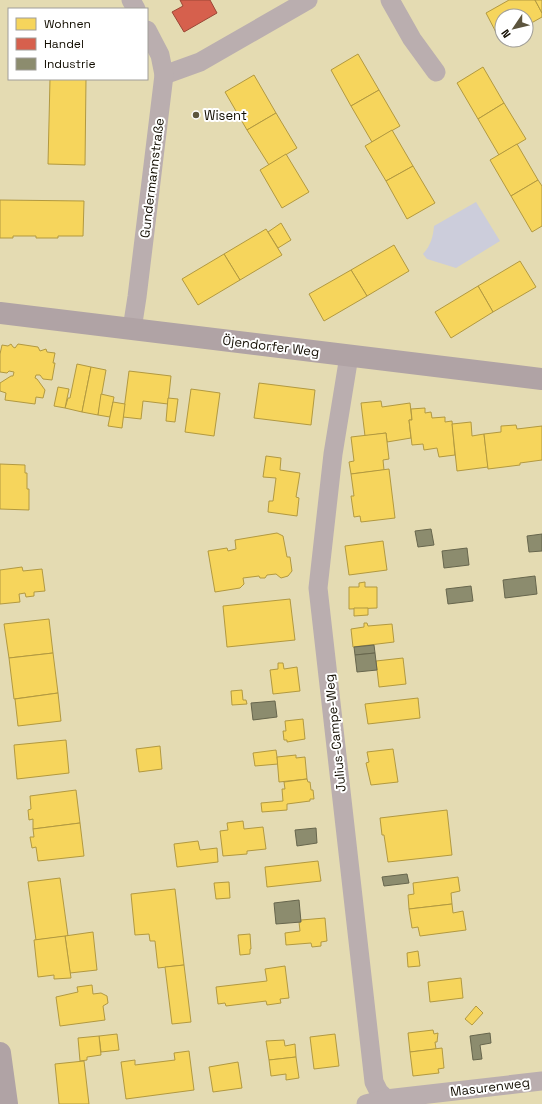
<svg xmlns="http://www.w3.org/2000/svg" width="542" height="1104" font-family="'Space Grotesk',sans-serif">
<rect width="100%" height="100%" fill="#e4dbb2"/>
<path fill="#cccddb" d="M476,202L500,241L456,268L427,259L423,254C431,245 433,237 434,226Z"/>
<g fill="#f6d55c" stroke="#b29940">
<path d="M509,0H535L542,13V17L526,26V16H502V39L500,40L486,13Z"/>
<path d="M535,0H542V13Z"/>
<path d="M358,54L379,90L351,106L331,70Z"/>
<path d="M483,67L504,103L478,119L457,83Z"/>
<path d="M254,75L276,113L247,130L225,92Z"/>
<path d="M50,79H86L85,165L48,164Z"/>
<path d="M379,90L400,126L372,142L351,106Z"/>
<path d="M504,103L526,139L499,155L478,119Z"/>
<path d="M276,113L297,148L269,165L247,130Z"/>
<path d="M392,130L413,166L386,181L365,146Z"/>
<path d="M517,144L538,180L511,196L490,160Z"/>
<path d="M286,154L309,192L282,208L260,170Z"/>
<path d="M413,166L435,203L407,219L386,181Z"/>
<path d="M538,180L542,186V226L532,232L511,196Z"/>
<path d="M0,200L84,201L83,236H58V238H36V236H13V238H0Z"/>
<path d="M281,223L291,240L278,248L268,232Z"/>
<path d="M266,229L282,255L240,280L224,254Z"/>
<path d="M394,245L409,271L367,296L351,270Z"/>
<path d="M224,254L240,280L198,305L182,279Z"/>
<path d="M520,261L536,287L493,312L478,286Z"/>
<path d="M351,270L367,296L324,321L309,294Z"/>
<path d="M478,286L493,312L451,338L435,312Z"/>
<path d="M11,344L13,347L15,348L18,344L38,347L40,351L46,349L47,352L55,353L53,363H55L52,380L43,379L40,375H36L35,378L37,379L45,390L43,398L36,397L35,404L5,400L6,393L0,391V383L11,376H13L14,372L9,371L7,373L0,372V354L2,345L8,346Z"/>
<path d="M77,364L91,367L82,412L65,408L68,398H70Z"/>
<path d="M91,367L106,370L98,415L82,412Z"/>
<path d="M129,371L171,376L168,404L143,401L141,419L123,417Z"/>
<path d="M259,383L315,390L311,425L254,418Z"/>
<path d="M58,387L69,389L65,408L54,406Z"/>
<path d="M191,389L220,393L214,436L185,432Z"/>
<path d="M101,394L114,397L110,417L98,415Z"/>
<path d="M168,398L178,399L175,422L166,421Z"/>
<path d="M381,401L382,407L410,403L412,420H409L411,438L387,442L386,433L365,436L361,403Z"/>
<path d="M113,402L125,404L122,428L108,426Z"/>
<path d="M425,408V413L431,412L432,418L445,417V422L452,421L455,455L439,457L437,448L424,450L423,444L412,445L409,420H412L411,409Z"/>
<path d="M471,422L472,436L484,434L488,467L457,471L452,424Z"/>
<path d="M516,425L517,429L542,426V460L520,463V465L488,469L484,434L501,432V426Z"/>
<path d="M386,433L389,459L383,460L384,470L351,474L349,462L354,461L351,437Z"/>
<path d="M266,456L281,458L280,470L300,473L296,497L299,498L297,516L268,512L269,501H273L276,478L263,477Z"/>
<path d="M0,464L25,465V473H27V489H29V510L0,509Z"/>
<path d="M389,469L395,518L361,522L360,516L354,517L351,496H354L351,474Z"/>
<path d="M277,533L283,536L287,557H290L292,571L288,576L281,578L276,574L267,575L265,578H260L259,576L243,578L244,584L240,588L215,592L208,551L227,548L228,551L236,549L235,540Z"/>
<path d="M383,541L387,570L349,575L345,546Z"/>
<path d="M22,567L23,571L42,569L45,591L34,592V596L26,597L25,593L19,594L20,602L0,604V570Z"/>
<path d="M365,582V587H377V608L349,609V587H359V583Z"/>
<path d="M290,599L295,640L227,647L223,606Z"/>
<path d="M354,608H368V615L354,616Z"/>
<path d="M49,619L53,653L9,658L4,624Z"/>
<path d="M364,623H367L368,626L392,624L394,642L353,647L351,629L364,627Z"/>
<path d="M53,653L58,693L14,699L9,658Z"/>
<path d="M403,658L406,684L379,687L376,661Z"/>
<path d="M278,663H283L284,669L297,667L300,691L273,694L270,670L278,669Z"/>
<path d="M242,690L243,700H246L247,704L232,705L231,691Z"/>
<path d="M58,693L61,721L18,726L15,699Z"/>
<path d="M418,698L420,718L368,724L365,704Z"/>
<path d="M303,719L305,739L287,742V740H284L283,731H286L285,721Z"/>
<path d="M66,740L69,773L17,779L14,745Z"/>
<path d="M160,746L162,769L139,772L136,749Z"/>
<path d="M393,749L398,782L371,785L366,763L369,762L367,752Z"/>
<path d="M276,750L278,764L255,766L253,753Z"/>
<path d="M296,755V758L305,757L307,779L279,782L277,757Z"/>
<path d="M307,779L308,782H310L311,790H313L314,799H310V801L287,804V810L262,812L261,803L283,801L282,789H285L284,782Z"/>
<path d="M76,790L80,823L33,829V819L29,820L28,810L31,809L30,796Z"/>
<path d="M447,810L452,855L388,862L384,835H382L380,818Z"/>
<path d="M243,821L244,829L263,827L266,849L247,851V854L223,856L220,831L228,830L227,823Z"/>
<path d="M80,823L84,856L38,861L36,847L32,848L30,837H34L33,829Z"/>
<path d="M198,841L200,850L217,848L218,862L177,867L174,844Z"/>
<path d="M318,861L321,881L267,887L265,867Z"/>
<path d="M458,877L460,891L451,893L452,904L409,909L408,895L414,894L413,883Z"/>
<path d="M60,878L68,936L36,940L28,882Z"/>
<path d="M229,882L230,898L216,899L214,883Z"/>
<path d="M175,889L184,965L158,968L155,941H150L149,934L135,935L131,894Z"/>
<path d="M452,904L453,913L463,911L466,930L420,936L418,927L412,928L409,909Z"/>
<path d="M325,918L327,941L321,942V946L312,947L311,943L286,945L285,933L300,931L299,922L301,920Z"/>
<path d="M93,932L97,970L70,973L65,936Z"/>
<path d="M250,934L251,949H250V954L240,955L238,935Z"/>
<path d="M65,936L71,978L54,979V975L38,977L34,940Z"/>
<path d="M418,951L420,966L408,967L407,953Z"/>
<path d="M184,965L191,1022L172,1024L165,967Z"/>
<path d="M285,966L289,998L280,999L281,1003L267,1005L266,1001L226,1006L225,1003L218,1004L216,987L267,981L265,969Z"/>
<path d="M461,978L463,998L430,1002L428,982Z"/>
<path d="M92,985L93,994L101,993L107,996L108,1003L103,1006L105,1020L60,1026L56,997L78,992L77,987Z"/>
<path d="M476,1006L483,1013L472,1025L465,1019Z"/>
<path d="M433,1030L434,1034L438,1033L437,1042H435L436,1049L410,1052L408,1033Z"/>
<path d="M117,1034L119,1050L101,1052L99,1036Z"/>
<path d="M335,1034L339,1066L314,1069L310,1037Z"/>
<path d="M99,1036L101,1055L87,1057V1060L80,1061L78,1038Z"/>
<path d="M284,1040L285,1046L295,1044L296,1057L269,1060L266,1041Z"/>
<path d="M442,1048L444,1068L438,1069L439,1073L413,1076L410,1052Z"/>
<path d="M189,1051L194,1090L126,1099L121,1062L135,1060V1065L175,1060L174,1053Z"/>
<path d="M296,1057L299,1078L286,1080V1074L271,1076L269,1060Z"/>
<path d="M84,1061L89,1104H59L55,1064Z"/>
<path d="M238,1062L242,1088L213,1092L209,1067Z"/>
</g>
<path fill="#d6604d" stroke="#9b4736" d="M180,0H210L217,13L184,32L172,12L183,6Z"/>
<g fill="#8c8c6e" stroke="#67664d">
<path d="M431,529L434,545L418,547L415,531Z"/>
<path d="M542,534V551L529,552L527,536Z"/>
<path d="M467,548L469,565L444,568L442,551Z"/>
<path d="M535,576L537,594L505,598L503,580Z"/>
<path d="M471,586L473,601L448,604L446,589Z"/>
<path d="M374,645L375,653L355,655L354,647Z"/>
<path d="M375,653L377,670L357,672L355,655Z"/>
<path d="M275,701L277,717L253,720L251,703Z"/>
<path d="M316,828L317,843L297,846L295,830Z"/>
<path d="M407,874L409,883L384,886L382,877Z"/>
<path d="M299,900L301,922L276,924L274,903Z"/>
<path d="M490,1033L491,1043L480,1045L482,1059L473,1060L470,1036Z"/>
</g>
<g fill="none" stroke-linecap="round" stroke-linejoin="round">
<g stroke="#baaeaf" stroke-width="19">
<path d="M131,0L136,9"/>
<path d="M390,0L412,39L436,72"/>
<path d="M164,75L200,62L308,0"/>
<path d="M132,329L137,297L164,75L160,55L147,30"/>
<path d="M349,356L333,454L318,588L374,1082L379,1092L392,1104"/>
<path d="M366,1104L386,1099L542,1081"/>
</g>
<g stroke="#b0a3a5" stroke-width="22">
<path d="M0,313L542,379"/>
<path d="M0,1053L7,1104"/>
</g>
</g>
<circle fill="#5c553e" stroke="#fff" stroke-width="1.5" cx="196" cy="115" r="4"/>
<g text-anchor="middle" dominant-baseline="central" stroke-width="4" stroke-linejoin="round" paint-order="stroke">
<g font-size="13" fill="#120d00" stroke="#fff" text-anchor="start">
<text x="204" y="115">Wisent</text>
</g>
<g font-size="13" fill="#120d00" stroke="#fff">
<text transform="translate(152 178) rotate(-83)">Gundermannstraße</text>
<text transform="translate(271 346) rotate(7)">Öjendorfer Weg</text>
<text transform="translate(335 733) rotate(-96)">Julius-Campe-Weg</text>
<text transform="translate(490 1087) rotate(-7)">Masurenweg</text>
</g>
</g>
<rect x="8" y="8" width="140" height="72" fill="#ffffff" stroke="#a09e99"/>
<rect x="16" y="18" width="20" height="12" fill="#f6d55c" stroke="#a09e99"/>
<text x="44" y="28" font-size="12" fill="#120d00">Wohnen</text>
<rect x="16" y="38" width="20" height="12" fill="#d6604d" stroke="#a09e99"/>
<text x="44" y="48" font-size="12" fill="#120d00">Handel</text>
<rect x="16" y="58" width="20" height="12" fill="#8c8c6e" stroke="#a09e99"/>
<text x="44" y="68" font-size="12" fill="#120d00">Industrie</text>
<g transform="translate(514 28) rotate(235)"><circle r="19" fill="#ffffff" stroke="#a09e99"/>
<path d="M0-3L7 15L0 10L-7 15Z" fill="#5c553e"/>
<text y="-6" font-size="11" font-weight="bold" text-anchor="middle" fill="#120d00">N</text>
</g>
</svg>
